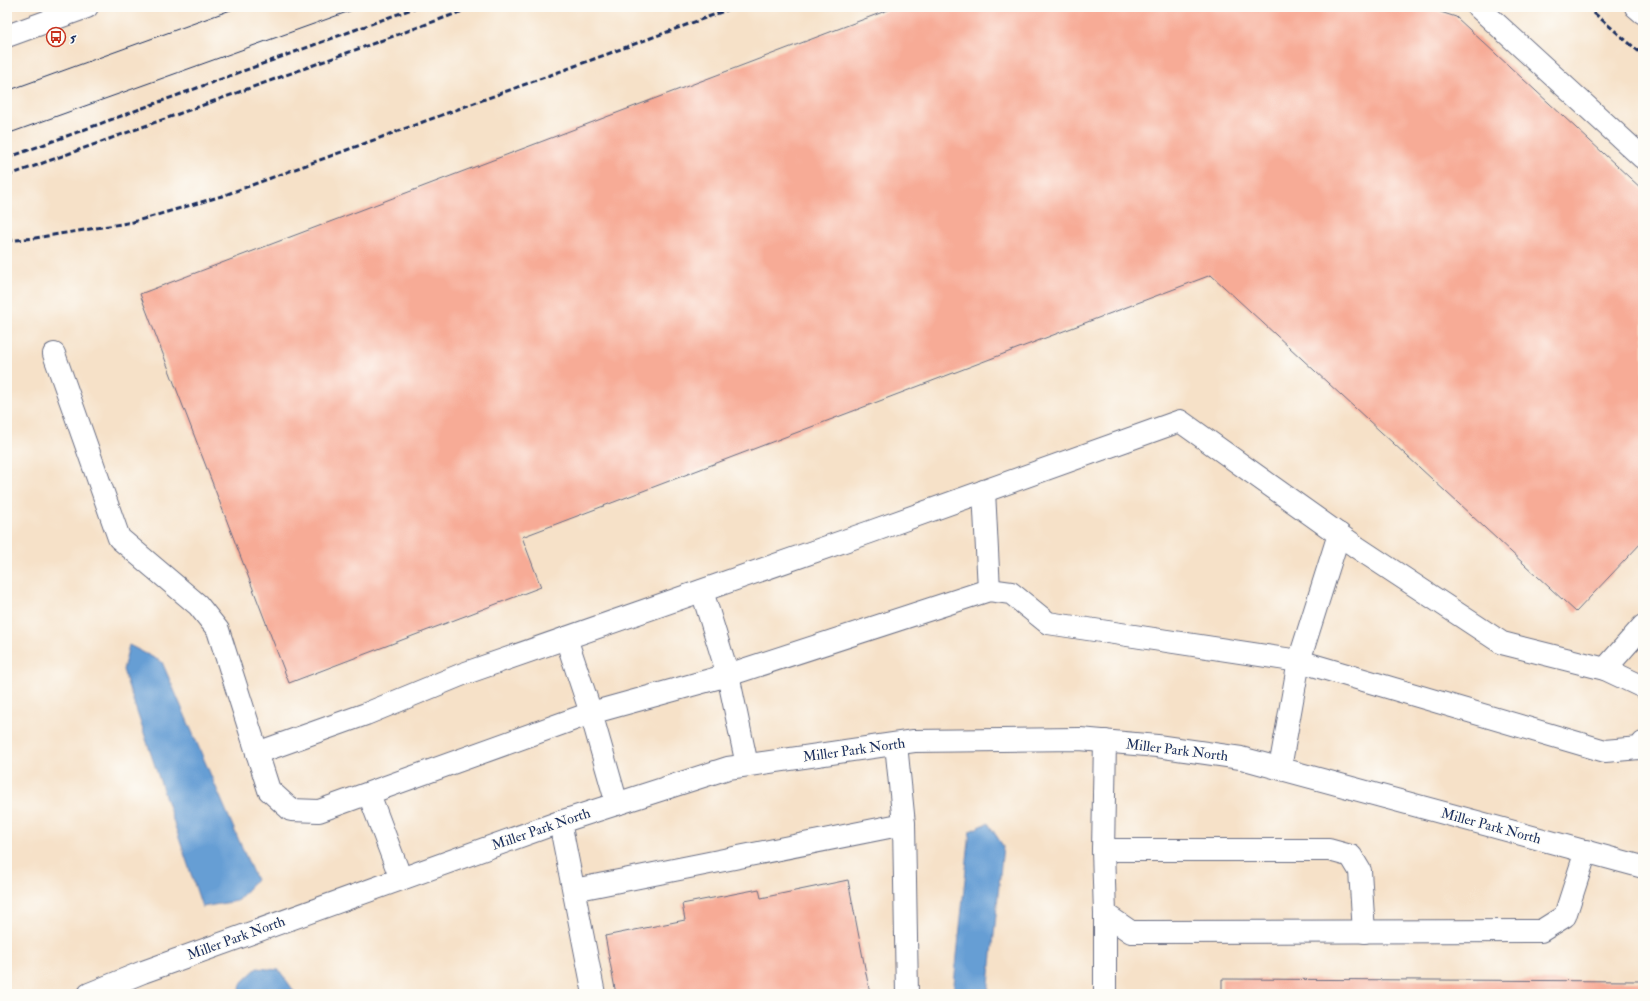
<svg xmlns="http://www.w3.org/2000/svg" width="1650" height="1001" font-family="'IM FELL Double Pica',serif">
<rect width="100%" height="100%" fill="#fdfcf7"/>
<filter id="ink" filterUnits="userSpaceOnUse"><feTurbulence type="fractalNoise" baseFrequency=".025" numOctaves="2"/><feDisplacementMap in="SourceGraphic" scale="8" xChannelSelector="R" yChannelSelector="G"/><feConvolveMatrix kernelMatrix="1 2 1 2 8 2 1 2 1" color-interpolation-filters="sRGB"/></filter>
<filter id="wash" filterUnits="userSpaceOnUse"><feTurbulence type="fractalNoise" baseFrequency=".012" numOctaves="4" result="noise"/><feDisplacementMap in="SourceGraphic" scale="16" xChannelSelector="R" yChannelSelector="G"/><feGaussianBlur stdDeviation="0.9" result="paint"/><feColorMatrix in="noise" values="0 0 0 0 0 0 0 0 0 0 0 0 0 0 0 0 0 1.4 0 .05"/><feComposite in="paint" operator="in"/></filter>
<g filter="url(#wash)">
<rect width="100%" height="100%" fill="#f6e1c8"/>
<g fill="#669ed4" stroke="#406699">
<path d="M129,645L162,662L256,880L237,901L202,907L123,670Z"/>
<path d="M988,823L1003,846L988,994H953L970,831Z"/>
<path d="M257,968L279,970L296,994H238L242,982Z"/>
</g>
<g id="blocks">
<g fill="#f7ab96">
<path d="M896,7H1425L1456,17L1643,190V541L1576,612L1211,275L522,537L541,587L289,683L140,294Z"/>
<path d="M848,880L870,994H616L605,936L685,920L682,904L759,889L761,898Z"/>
<path d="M1222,979L1643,981V994H1222Z"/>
</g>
</g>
</g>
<g filter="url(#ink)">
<use href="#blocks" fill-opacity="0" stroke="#686d83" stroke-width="1"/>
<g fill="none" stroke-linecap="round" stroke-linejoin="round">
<g stroke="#686d83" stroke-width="24">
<g id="minor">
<path d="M1478,7L1643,158"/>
<path d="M1636,7L1643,13"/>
<path d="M7,36L87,7"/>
<path d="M54,354L119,538L198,605L218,630L269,790L291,810L319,811L591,713L728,675L989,590L1011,593L1048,623L1299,661L1605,751L1639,748L1643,743"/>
<path d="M984,491L989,590"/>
<path d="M702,591L728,675L747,765"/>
<path d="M1643,626L1605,669L1643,687"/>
<path d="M566,638L591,713L617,804"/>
<path d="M1105,741L1103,850L1105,914L1131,932L1541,931L1565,916L1586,851"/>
<path d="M896,744L904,824L907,994"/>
<path d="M257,753L366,714L463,674L870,532L1180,421L1358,548L1502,643L1605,669"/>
<path d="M1280,768L1299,661L1339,534"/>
<path d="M369,794L401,879"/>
<path d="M560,822L594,994"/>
<path d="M1103,850H1329L1351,856L1360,871L1364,932"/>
<path d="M574,890L904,824"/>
<path d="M1105,914V994"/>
<path d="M89,994L143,972L554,824L728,768L914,741L1080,739L1157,746L1241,758L1643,867"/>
</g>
</g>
<use href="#minor" stroke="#fff" stroke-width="22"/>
<g stroke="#1b2f5e" stroke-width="1">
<path d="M7,91L239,7"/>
<path d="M7,134L361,7"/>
</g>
<g stroke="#1b2f5e" stroke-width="3" stroke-dasharray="6 3" stroke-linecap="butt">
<path d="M1587,7L1643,55"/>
<path d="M7,158L417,7"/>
<path d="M7,176L474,7"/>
<path d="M7,241L35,238L133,222L222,196L735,7"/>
</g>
</g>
</g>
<defs>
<g id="bus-ring" transform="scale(1)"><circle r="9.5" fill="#fdfcf7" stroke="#c8321e" stroke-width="1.5"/><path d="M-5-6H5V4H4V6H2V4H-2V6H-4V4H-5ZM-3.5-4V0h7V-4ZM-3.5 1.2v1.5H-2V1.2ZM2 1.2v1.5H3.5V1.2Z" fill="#c8321e"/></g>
</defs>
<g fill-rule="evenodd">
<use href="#bus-ring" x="56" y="37"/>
</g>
<g text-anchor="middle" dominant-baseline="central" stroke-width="3" stroke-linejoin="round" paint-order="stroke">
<g font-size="14" font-weight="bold" fill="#1b2f5e" stroke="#fdfcf7" text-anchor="start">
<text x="70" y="37">5</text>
</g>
<g font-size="14" fill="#1b2f5e" stroke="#fdfcf7">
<text transform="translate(854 750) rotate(-8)">Miller Park North</text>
<text transform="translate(1177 750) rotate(7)">Miller Park North</text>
<text transform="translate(1491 826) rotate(15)">Miller Park North</text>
<text transform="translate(541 829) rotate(-19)">Miller Park North</text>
<text transform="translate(236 938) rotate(-20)">Miller Park North</text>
</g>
</g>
<rect width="1650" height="1001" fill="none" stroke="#fdfcf7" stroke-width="24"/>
</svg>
